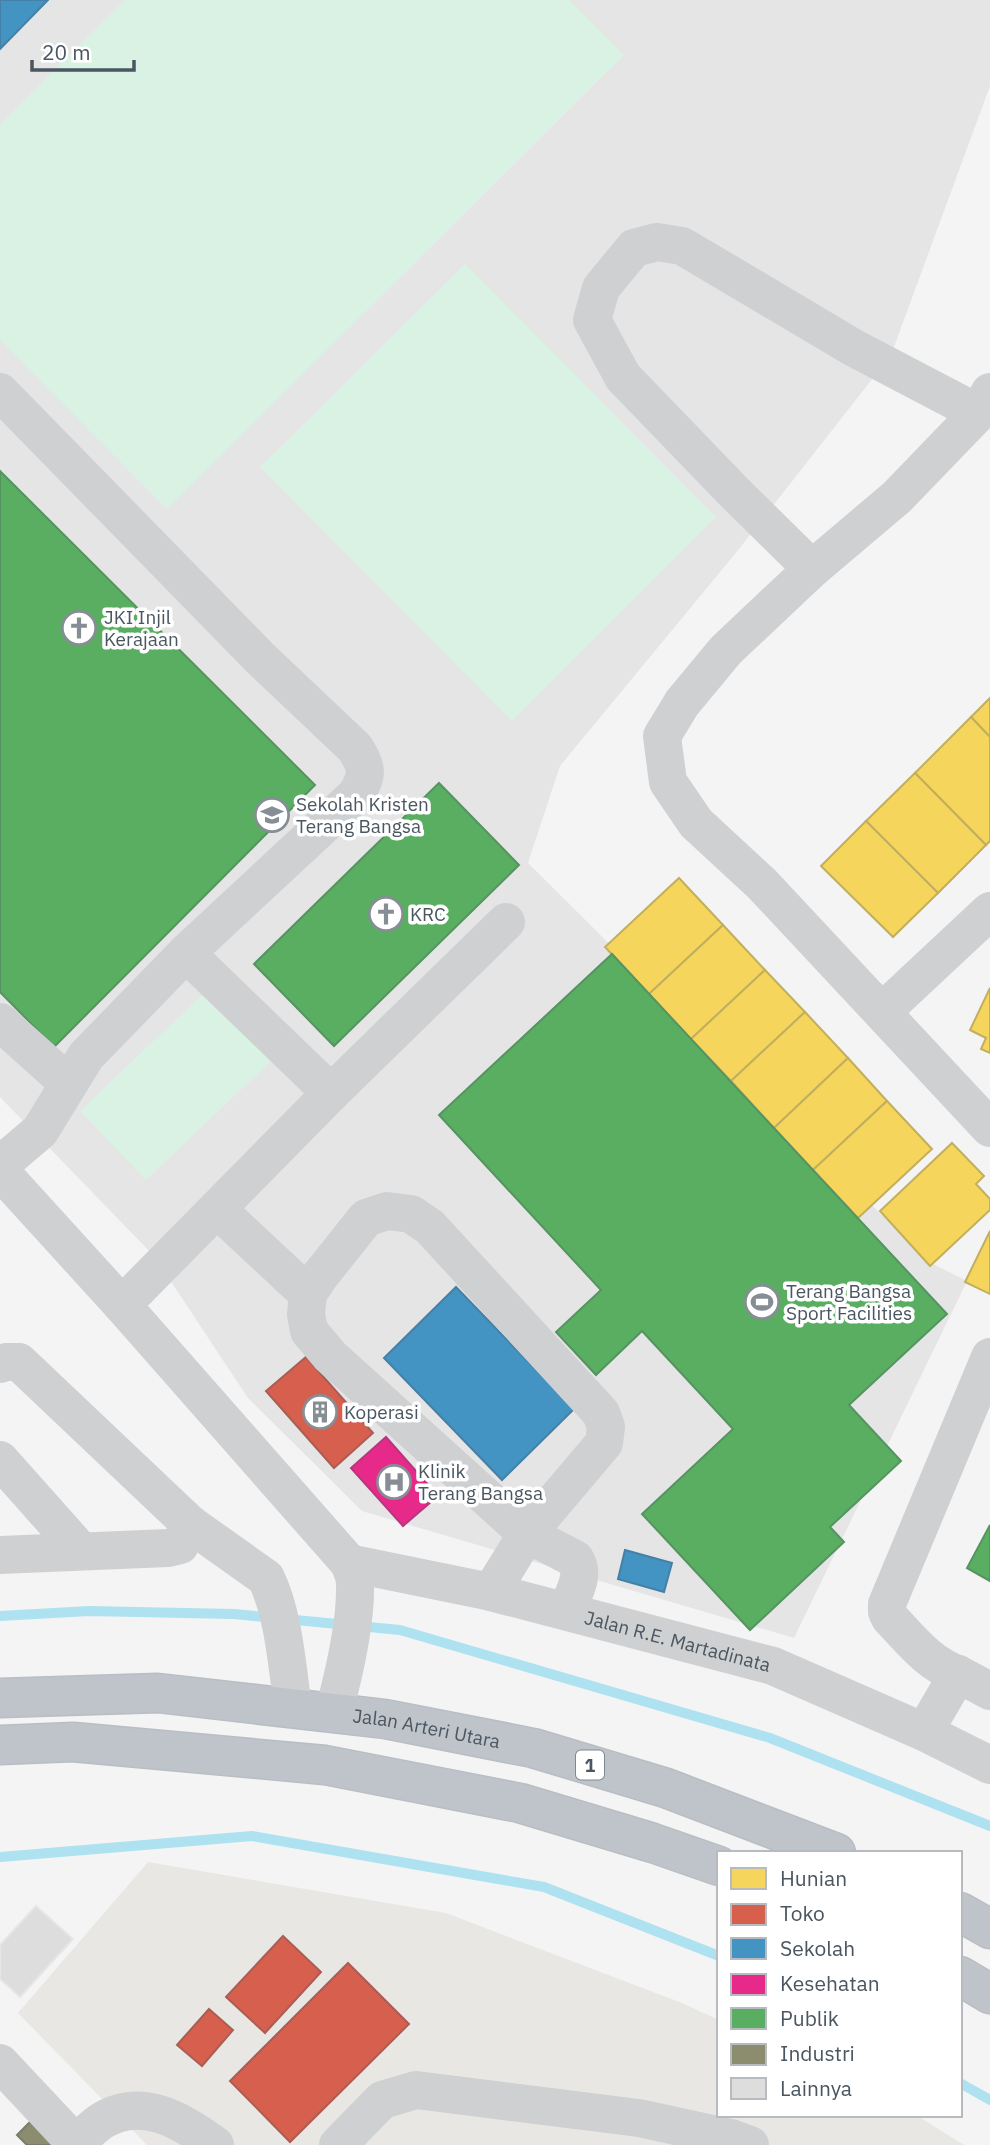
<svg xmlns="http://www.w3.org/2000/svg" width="990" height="2145" font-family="'IBM Plex Sans',sans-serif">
<rect width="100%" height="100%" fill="#f4f4f4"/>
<path fill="#e8e7e3" d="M148,1862L446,1913L682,2003L719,2020V2115H916L964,2145H147L18,2013Z"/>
<path fill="#e6e5e6" d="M0,0H990V86L891,355L739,549L560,766L528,863L929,1262L967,1281L794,1638L362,1511L248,1398L154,1256L0,1097Z"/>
<g fill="#d9f2e3">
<path d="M125,0H569L624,55L167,509L0,340V124Z"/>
<path d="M465,264L716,517L512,721L260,467Z"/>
<path d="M205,992L271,1061L146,1180L80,1111Z"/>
</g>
<g fill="#f6d55c" stroke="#c2af5e" stroke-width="2">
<path d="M990,698V737L971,717Z"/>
<path d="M971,717L990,737V841L986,845L915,773Z"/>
<path d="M915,773L986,845L938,893L866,821Z"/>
<path d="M866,821L938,893L893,937L821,866Z"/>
<path d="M679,878L723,925L649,994L605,947Z"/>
<path d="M723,925L765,970L691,1039L649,994Z"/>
<path d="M765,970L805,1012L731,1081L691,1039Z"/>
<path d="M990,988V1053L981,1049L986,1038L970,1030Z"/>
<path d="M805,1012L848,1058L774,1128L731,1081Z"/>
<path d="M848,1058L887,1101L813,1170L774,1128Z"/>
<path d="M887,1101L932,1149L858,1218L813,1170Z"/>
<path d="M952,1143L984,1176L976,1184L990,1199V1210L930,1266L880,1211Z"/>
<path d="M990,1231V1294L965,1282Z"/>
</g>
<g fill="#d6604d" stroke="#ac5d53" stroke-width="2">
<path d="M306,1357L373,1433L334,1468L266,1391Z"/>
<path d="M283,1936L321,1972L265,2033L226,1997Z"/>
<path d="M348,1963L409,2024L290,2142L230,2081Z"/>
<path d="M209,2009L233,2030L202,2066L177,2045Z"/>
</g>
<g fill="#4393c3" stroke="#4581a6" stroke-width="2">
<path d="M0,0H48L0,49Z"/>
<path d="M456,1287L574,1409L502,1480L384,1358Z"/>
<path d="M625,1550L672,1563L664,1592L618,1579Z"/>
</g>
<path fill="#e7298a" stroke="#b8367e" stroke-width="2" d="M386,1437L438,1496L403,1526L351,1468Z"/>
<g fill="#5aae61" stroke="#559461" stroke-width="2">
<path d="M0,471L315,785L54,1047L0,992Z"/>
<path d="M439,783L519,865L334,1046L254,964Z"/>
<path d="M612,954L947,1314L849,1405L901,1461L830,1527L844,1542L750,1630L642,1514L733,1429L642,1331L596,1375L556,1332L601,1290L439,1115Z"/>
<path d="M990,1525V1581L967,1568Z"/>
</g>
<path fill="#8c8c6e" stroke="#787c6a" stroke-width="2" d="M30,2122L54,2145H27L17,2135Z"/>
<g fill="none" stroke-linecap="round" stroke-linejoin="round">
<g stroke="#aee2f0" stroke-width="10">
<path d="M0,1616L89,1611L234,1614L400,1630L770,1738L990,1826"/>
<path d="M0,1857L252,1836L544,1887L719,1956"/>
<path d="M960,2083L990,2100"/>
</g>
</g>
<path fill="#ddddde" stroke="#e5e6e7" stroke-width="2" d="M36,1906L73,1939L20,1997L0,1979V1945Z"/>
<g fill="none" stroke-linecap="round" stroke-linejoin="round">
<g stroke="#b9bec3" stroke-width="41">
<g id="highway">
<path id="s2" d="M0,1698L158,1693L385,1719L533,1748L666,1788L836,1853"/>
<path d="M0,1745L73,1742L325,1765L520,1803L653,1843L719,1866"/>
<path d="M960,1912L990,1929"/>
<path d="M960,1976L990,1994"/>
</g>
</g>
<g stroke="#ced0d2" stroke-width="38">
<path d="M0,392L260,658L355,748C368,769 368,774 356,795L186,953L86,1056L40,1131L0,1165"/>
<path d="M990,392L978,413L897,497L812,569L726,650L682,703L662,736L668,782L696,823L762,884L990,1128"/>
<path d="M812,569L732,490L623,377L592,320L601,288L634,248L657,242L682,246L854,348L978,413"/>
<path d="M186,953L331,1093"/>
<path d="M883,1011L990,911"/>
<path d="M0,1022L68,1083"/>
<path d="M0,1171L122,1305L349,1563C352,1570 355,1577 355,1584C356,1623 344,1674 334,1711"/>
<path d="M217,1209L308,1294"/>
<path d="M122,1305L331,1093L506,922"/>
<path d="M0,1364L6,1362H19L190,1524L180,1545L168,1548L0,1555"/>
<path d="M0,1460L80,1550"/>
<path d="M190,1524L266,1578C284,1615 287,1667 293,1707"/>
<path id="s1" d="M349,1563L491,1592L773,1666L924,1732L990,1765"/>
<path d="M491,1592L527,1534L604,1443L606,1427L601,1413L430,1227L411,1214L387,1211L366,1218L319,1277L308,1294L306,1314L309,1331L330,1356L527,1534L575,1559C586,1575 573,1594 567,1610"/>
<path d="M958,1674L990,1691"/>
<path d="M924,1732L958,1674C929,1664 911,1640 890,1618L887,1612V1604L990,1357"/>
<path d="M0,2063L77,2145"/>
<path d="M76,2143C84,2136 92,2128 100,2122C141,2095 182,2121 215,2145"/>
<path d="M338,2145L382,2100L416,2090L639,2118L731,2138L750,2145"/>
</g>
<use href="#highway" stroke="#bec4c9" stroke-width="38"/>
</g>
<defs>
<g id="church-ring" transform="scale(1.75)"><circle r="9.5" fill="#fff" stroke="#868d94" stroke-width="1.5"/><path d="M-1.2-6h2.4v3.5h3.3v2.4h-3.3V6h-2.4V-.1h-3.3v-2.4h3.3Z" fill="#868d94"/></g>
<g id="school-ring" transform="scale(1.75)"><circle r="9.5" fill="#fff" stroke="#868d94" stroke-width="1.5"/><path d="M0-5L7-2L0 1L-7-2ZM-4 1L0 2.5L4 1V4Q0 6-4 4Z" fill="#868d94"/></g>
<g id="stadium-ring" transform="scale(1.75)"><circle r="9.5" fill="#fff" stroke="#868d94" stroke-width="1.5"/><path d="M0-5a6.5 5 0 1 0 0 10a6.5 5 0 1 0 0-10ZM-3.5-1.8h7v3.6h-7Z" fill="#868d94"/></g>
<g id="building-ring" transform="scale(1.75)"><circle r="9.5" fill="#fff" stroke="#868d94" stroke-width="1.5"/><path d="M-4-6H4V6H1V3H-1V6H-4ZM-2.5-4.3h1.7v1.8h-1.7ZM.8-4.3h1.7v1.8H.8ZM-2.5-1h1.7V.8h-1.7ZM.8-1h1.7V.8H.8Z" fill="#868d94"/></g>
<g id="hospital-ring" transform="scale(1.75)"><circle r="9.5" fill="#fff" stroke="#868d94" stroke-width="1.5"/><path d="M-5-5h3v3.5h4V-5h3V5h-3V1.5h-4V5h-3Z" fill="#868d94"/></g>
</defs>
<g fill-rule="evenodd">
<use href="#church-ring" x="79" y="628"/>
<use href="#school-ring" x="272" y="815"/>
<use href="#church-ring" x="386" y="914"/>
<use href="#stadium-ring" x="762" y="1302"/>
<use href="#building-ring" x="320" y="1412"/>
<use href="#hospital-ring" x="394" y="1482"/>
</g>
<g text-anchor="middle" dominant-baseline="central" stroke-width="7" stroke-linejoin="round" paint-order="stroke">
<rect fill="#fff" stroke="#808990" stroke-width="2" x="576" y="1750.5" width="28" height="29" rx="5"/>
<g font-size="18" font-weight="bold" fill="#4a5661">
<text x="590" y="1765">1</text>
</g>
<g font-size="19" fill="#4a5661" stroke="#fff" text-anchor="start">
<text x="104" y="617">JKI Injil<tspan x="104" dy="22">Kerajaan</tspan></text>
<text x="296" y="804">Sekolah Kristen<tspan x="296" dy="22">Terang Bangsa</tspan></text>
<text x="410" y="914">KRC</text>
<text x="786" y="1291">Terang Bangsa<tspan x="786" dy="22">Sport Facilities</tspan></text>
<text x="344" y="1412">Koperasi</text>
<text x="418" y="1471">Klinik<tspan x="418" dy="22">Terang Bangsa</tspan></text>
</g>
<g font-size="19" fill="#4a5661" stroke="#fff">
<text stroke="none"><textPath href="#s1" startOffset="338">Jalan R.E. Martadinata</textPath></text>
<text stroke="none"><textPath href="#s2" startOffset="429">Jalan Arteri Utara</textPath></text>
</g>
</g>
<rect x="717" y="1851" width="245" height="266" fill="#ffffff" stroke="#b7bbc0" stroke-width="2"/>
<rect x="731" y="1868" width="35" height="21" fill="#f6d55c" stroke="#b7bbc0" stroke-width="2"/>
<text x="780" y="1886" font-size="21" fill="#4a5661">Hunian</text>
<rect x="731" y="1904" width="35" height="21" fill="#d6604d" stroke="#b7bbc0" stroke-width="2"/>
<text x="780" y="1921" font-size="21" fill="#4a5661">Toko</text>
<rect x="731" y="1938" width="35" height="21" fill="#4393c3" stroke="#b7bbc0" stroke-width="2"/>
<text x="780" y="1956" font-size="21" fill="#4a5661">Sekolah</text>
<rect x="731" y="1974" width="35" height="21" fill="#e7298a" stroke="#b7bbc0" stroke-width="2"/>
<text x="780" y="1991" font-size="21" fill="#4a5661">Kesehatan</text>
<rect x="731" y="2008" width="35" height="21" fill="#5aae61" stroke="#b7bbc0" stroke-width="2"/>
<text x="780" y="2026" font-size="21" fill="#4a5661">Publik</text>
<rect x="731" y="2044" width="35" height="21" fill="#8c8c6e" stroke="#b7bbc0" stroke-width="2"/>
<text x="780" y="2061" font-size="21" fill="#4a5661">Industri</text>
<rect x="731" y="2078" width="35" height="21" fill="#ddddde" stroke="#b7bbc0" stroke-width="2"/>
<text x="780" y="2096" font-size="21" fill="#4a5661">Lainnya</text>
<path d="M32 60v10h102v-10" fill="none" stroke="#4a5661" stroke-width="3.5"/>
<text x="42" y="60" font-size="21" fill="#4a5661" stroke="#ffffff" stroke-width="5" paint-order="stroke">20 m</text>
</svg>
